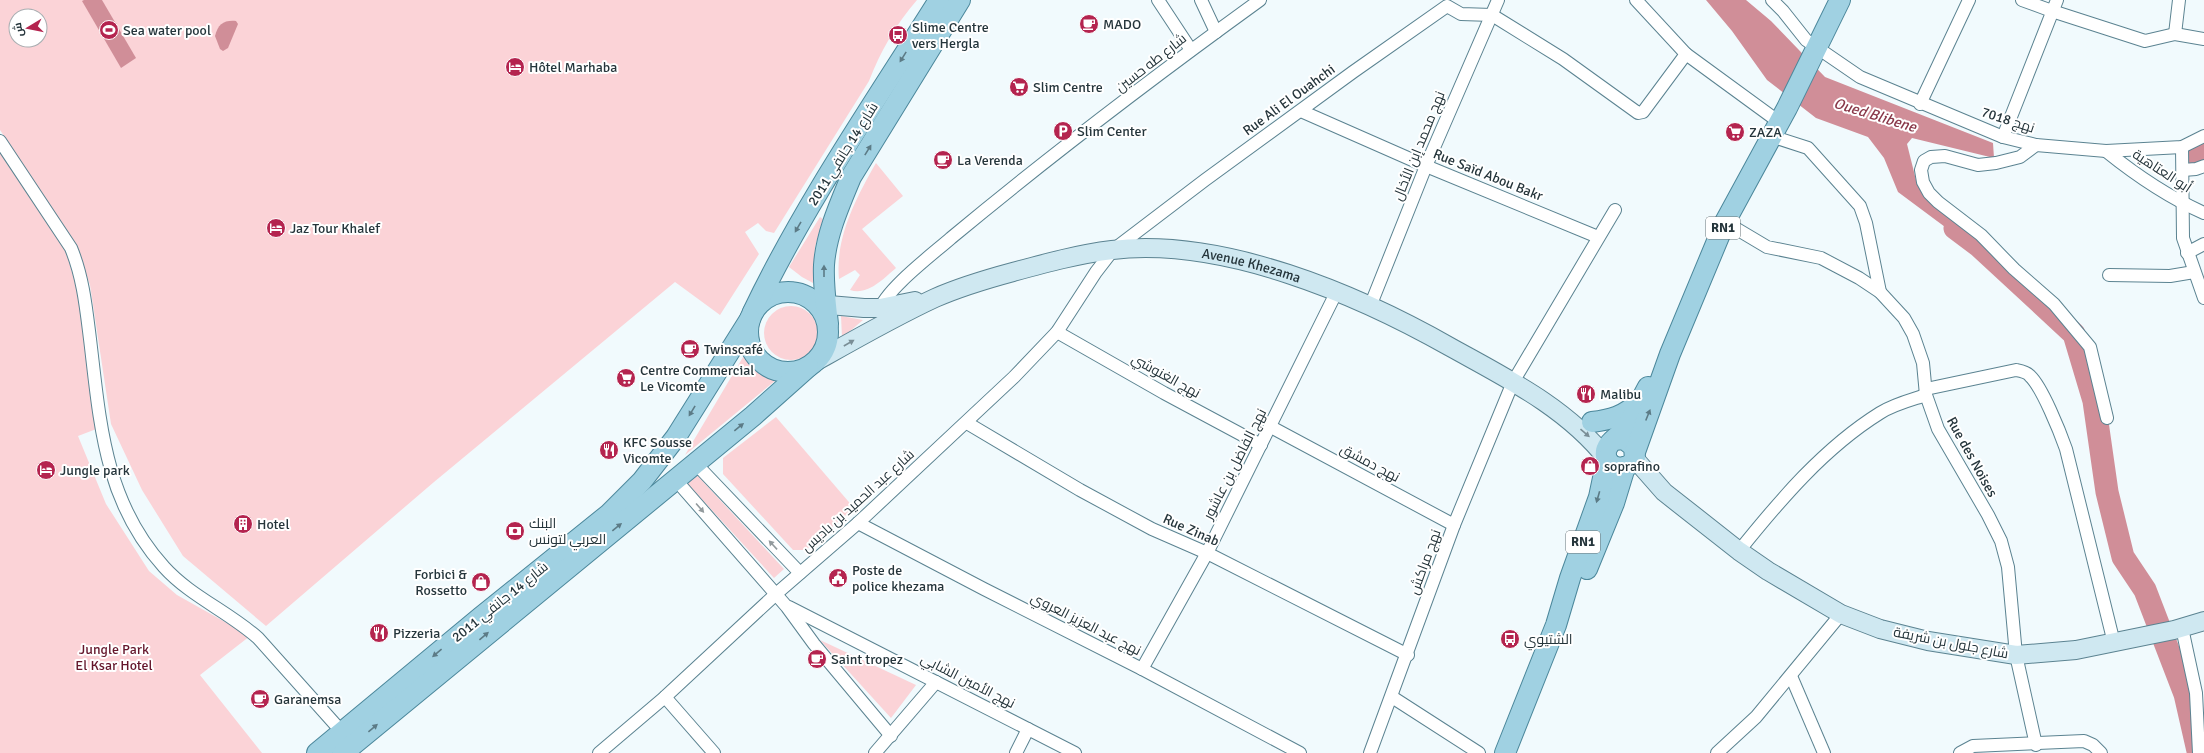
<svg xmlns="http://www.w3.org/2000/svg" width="2204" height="753" font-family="Signika,Cairo,sans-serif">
<rect width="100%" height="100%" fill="#f1fafd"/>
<g fill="#fbd3d7" fill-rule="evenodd">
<path d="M0,0H917C896,24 880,52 869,81L774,233L766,231L758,223L745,232L759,254L720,315L675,282L434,482L266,626L183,556L142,490L111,424L90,285L76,245L0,130ZM16,16H40V40H16Z"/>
<path d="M0,144L66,251L77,290L99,428L78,436L106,504L149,571L177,595L250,636L200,675L262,753H0Z"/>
<path d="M876,163L903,196L862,229L896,268C884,278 868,296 850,290L860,275L855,270L839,279C835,238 856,198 876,163Z"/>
<path d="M820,217L823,219L815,247L813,283L802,277L789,267Z"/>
<circle cx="791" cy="333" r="27"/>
<path d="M841,316L863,320L842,338Z"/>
<path d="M746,352L759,370L776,380L685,455Z"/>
<path d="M776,417L854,508L806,550H793L723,474V458Z"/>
<path d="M696,474L784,569L774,578L687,483Z"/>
<path d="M820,640L916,685L891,718Z"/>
</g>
<g fill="#d08e98">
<path d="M84,0H102L136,58L121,68L82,1Z"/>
<path d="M1706,0H1746L1771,21L1825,77L1993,143L1994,158L1912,138L1907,144L1916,180L1932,203L1984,241L1976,250L1898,192L1884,158L1868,137L1816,118L1767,80L1732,31Z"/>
<path d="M236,21L238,24L228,48L223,51L220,49L215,36C218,24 224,20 236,21Z"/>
</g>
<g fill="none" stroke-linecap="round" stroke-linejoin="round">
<g stroke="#d08e98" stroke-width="23">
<path d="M2195,157L2204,154"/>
<path d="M1955,228L1979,246L2074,334L2094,401L2107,492L2123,557L2145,590L2185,694L2198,751"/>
</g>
<g stroke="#5b8391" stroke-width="14">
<g id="street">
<path d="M1158,0L1191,50"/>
<path d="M1201,0L1216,32"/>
<path d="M1636,0L1686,54"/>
<path d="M1772,0L1783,11L1806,40L1860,77L2003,137L2036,145L2106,151L2182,147L2204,136"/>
<path d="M2022,0L2052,11L2145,41L2175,34L2204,39"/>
<path d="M2175,34L2179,0"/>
<path d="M1920,104L1969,0"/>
<path d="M1301,111L1426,166L1598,237"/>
<path d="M1771,136L1808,148L1860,206L1866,223L1880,292"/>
<path d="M2003,137L2057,0"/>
<path d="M0,141L71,248C83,277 86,307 90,339C100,422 104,501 164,567C190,596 229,612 258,638L342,732"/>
<path d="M2036,145L2020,157L1996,163L1978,165L1945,156L1931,157L1924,161L1921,170L1923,182L1929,193L1938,202L1981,235L2014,269L2054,304L2090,347L2107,418"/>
<path d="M2182,147L2183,238L2204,298"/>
<path d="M2106,151C2137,176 2168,197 2204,213"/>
<path d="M2183,170L2196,169L2204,166"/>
<path d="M1725,222L1767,247L1821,258L1859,278L1880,292L1904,318L1913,334L1923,363L1926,395L1938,429L1988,515L2001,541L2008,567L2016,655L2036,745"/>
<path d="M2187,253L2204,244"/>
<path d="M2109,275L2170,276L2194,272"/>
<path d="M1371,304L1426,166L1498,0"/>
<path d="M879,311C886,289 933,254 951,238C1051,155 1155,76 1260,0"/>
<path d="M1057,332L1164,393L1261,445"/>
<path d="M1926,389L2016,370C2021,371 2027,372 2030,376C2042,387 2060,432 2066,449L2114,643"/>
<path d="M967,423L1080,490L1152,529L1207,553L1408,655"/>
<path d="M1271,427L1454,525"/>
<path d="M695,463L800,573"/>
<path d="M675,479L787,607L814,644L891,736"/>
<path d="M858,523L984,589L1142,669L1300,753"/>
<path d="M1739,551C1780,500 1824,448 1880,413C1894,404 1911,400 1926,395"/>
<path d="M789,607L1075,753"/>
<path d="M2182,628L2196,693L2199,753"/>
<path d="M1142,669L1207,553L1337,291"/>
<path d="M1791,676L1824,753"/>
<path d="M665,697L714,753"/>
<path d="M1392,697L1479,753"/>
<path d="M599,753L665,697L776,594L858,523L1014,377L1057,332L1096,272L1113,250L1205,180L1353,72L1447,6L1461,14L1492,15L1563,59L1638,113L1643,112L1686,54L1779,122"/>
<path d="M875,753L936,682"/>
<path d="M1016,753L1028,729"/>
<path d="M1370,753L1454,525L1513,382L1615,210"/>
<path d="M1717,753L1756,717L1841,614"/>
<path d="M1960,753L1973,746L2084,741L2093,745L2101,753"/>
</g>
</g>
<g stroke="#5b8391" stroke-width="20">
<g id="secondary">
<path d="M817,304L864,308H880L915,301"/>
<path id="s1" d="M815,362C854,340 894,317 935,298C960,287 987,279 1013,272C1046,263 1079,254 1112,250C1223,237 1357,294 1452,348C1508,379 1567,408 1607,459"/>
<path d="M1635,459L1664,492L1739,551L1768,571L1841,614L1880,629L1928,641L2016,655L2076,650L2174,630L2204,621"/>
</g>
</g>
<g stroke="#4b879b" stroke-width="22">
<g id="primary">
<circle cx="788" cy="332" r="40"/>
<path d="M753,312C805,203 875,102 939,0"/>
<path d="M828,324C826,305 823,285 824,265C826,235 839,206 851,177L960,0"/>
<path d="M1592,422C1609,420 1626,416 1638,402"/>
<path d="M1614,440L1624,439L1634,447L1635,459C1627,473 1603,469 1606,451C1608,442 1618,437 1624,430C1634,418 1640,401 1648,387"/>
<path d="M1635,452L1670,354L1725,222L1787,108L1840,0"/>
<path d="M1587,569L1614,503L1625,467"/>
<path d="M317,753L481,617L609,514L642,481L676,437L750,319"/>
<path d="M343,753L753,416L808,367"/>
<path d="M1505,753L1556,625L1570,578L1599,497L1607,459"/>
</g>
</g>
<use href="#street" stroke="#fff" stroke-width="12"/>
<use href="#secondary" stroke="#cfe8f1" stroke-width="18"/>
<use href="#primary" stroke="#a0d1e2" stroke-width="20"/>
</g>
<defs><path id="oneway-solid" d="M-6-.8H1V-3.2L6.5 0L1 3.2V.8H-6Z"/></defs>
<g fill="#5c7b86">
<use href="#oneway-solid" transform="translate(903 57) rotate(122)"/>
<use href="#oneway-solid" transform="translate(868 150) rotate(-58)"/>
<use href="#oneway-solid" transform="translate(798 227) rotate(120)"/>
<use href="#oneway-solid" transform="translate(824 271) rotate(-90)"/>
<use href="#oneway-solid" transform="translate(692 411) rotate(121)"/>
<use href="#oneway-solid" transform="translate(1648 415) rotate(-68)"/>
<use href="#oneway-solid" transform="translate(739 427) rotate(-39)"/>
<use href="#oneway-solid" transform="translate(1598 497) rotate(106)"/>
<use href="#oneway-solid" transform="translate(617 527) rotate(-39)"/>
<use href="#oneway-solid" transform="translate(484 636) rotate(-40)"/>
<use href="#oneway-solid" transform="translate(437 653) rotate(140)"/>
<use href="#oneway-solid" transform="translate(373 728) rotate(-40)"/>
</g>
<g fill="#7a8e96">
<use href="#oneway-solid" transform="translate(849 343) rotate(-30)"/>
<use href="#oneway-solid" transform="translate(1585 433) rotate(41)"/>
</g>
<g fill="#929a9d">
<use href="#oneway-solid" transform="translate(700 508) rotate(49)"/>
<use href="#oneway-solid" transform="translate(773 545) rotate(-133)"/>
</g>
<defs>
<g id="cafe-disc" transform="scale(1)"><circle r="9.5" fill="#b4244f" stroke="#fff"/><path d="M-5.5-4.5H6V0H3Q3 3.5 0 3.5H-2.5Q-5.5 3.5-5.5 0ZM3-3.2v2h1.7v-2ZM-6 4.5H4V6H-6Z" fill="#fff"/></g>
<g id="stadium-disc" transform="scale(1)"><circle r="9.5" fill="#b4244f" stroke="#fff"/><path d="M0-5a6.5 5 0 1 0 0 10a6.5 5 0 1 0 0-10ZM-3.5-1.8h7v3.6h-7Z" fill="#fff"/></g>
<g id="bus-disc" transform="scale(1)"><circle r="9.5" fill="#b4244f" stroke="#fff"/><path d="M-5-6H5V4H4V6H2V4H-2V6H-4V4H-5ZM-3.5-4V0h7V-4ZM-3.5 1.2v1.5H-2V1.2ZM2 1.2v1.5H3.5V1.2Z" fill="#fff"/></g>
<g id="hotel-disc" transform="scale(1)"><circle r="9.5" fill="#b4244f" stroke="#fff"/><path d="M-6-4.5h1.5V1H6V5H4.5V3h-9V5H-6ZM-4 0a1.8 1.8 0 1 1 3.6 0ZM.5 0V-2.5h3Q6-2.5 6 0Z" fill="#fff"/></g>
<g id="supermarket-disc" transform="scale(1)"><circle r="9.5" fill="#b4244f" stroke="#fff"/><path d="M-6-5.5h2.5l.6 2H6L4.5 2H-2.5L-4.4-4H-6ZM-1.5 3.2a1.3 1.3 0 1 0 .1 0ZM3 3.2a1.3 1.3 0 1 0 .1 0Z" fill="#fff"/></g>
<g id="parking-disc" transform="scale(1)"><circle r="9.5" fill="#b4244f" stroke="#fff"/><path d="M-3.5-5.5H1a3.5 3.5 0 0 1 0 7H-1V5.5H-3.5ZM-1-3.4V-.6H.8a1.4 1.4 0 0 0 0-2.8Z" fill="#fff"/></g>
<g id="restaurant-disc" transform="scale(1)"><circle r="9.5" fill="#b4244f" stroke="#fff"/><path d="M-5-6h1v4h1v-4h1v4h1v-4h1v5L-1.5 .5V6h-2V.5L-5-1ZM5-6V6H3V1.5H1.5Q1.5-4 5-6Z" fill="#fff"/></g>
<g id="shop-disc" transform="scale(1)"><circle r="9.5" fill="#b4244f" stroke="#fff"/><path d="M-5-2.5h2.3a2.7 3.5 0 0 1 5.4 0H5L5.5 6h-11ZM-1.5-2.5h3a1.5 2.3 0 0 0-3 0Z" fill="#fff"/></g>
<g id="building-disc" transform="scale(1)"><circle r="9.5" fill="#b4244f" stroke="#fff"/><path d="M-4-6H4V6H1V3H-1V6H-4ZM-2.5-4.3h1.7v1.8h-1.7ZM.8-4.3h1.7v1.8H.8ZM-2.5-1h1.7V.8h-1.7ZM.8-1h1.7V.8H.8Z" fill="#fff"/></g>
<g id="bank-disc" transform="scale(1)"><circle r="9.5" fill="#b4244f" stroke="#fff"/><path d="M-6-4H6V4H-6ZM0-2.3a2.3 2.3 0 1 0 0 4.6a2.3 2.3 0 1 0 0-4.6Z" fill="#fff"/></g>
<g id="civic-disc" transform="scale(1)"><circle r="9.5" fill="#b4244f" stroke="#fff"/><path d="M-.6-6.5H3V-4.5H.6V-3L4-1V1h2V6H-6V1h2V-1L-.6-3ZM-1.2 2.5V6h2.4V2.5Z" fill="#fff"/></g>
</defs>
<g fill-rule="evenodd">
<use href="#cafe-disc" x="1089" y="24"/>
<use href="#stadium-disc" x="109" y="30"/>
<use href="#bus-disc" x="898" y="35"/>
<use href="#hotel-disc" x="515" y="67"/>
<use href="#supermarket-disc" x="1019" y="87"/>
<use href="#parking-disc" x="1063" y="131"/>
<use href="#supermarket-disc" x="1735" y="132"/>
<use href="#cafe-disc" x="943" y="160"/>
<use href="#hotel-disc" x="276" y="228"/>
<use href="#cafe-disc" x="690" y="349"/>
<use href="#supermarket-disc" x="626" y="378"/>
<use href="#restaurant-disc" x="1586" y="394"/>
<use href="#restaurant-disc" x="609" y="450"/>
<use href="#shop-disc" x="1590" y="466"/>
<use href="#hotel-disc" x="46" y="470"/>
<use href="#building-disc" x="243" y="524"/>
<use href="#bank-disc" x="515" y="531"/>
<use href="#civic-disc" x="838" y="578"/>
<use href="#shop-disc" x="481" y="582"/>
<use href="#restaurant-disc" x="379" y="633"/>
<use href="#bus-disc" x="1510" y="639"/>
<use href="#cafe-disc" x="817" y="659"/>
<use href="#cafe-disc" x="260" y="699"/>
</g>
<g text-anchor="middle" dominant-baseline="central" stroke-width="4" stroke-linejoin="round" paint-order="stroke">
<g fill="#fff" stroke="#667276" stroke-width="1">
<rect x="1706" y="217" width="34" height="22" rx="3"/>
<rect x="1566" y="531" width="34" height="22" rx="3"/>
</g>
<g font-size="13" font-weight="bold" fill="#25353b">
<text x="1723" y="228">RN1</text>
<text x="1583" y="542">RN1</text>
</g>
<g font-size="14" fill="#25353b" stroke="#fff" text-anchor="start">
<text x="1103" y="24">MADO</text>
<text x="912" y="27">Slime Centre<tspan x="912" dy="16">vers Hergla</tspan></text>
<text x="123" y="30">Sea water pool</text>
<text x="529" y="67">Hôtel Marhaba</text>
<text x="1033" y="87">Slim Centre</text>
<text x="1077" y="131">Slim Center</text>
<text x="1749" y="132">ZAZA</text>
<text x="957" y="160">La Verenda</text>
<text x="290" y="228">Jaz Tour Khalef</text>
<text x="704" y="349">Twinscafé</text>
<text x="640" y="370">Centre Commercial<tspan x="640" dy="16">Le Vicomte</tspan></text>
<text x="1600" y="394">Malibu</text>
<text x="623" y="442">KFC Sousse<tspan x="623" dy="16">Vicomte</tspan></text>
<text x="1604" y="466">soprafino</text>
<text x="60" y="470">Jungle park</text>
<text x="529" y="523">البنك<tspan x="529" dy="16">العربي لتونس</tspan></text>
<text x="257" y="524">Hotel</text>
<text x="852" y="570">Poste de<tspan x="852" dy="16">police khezama</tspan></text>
<text x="467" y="574" text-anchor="end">Forbici &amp;<tspan x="467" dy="16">Rossetto</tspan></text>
<text x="393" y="633">Pizzeria</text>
<text x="1524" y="639">الشتيوي</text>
<text x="831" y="659">Saint tropez</text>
<text x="274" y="699">Garanemsa</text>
</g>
<g font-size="14" fill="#25353b" stroke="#fff">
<text transform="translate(1151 63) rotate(-38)">شارع طه حسين</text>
<text transform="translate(1289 100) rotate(-36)">Rue Ali El Ouahchi</text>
<text transform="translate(2008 120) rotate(18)">نهج 7018</text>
<text transform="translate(1419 146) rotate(-68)">نهج محمد إبن الأخال</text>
<text transform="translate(843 154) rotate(-58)">شارع 14 جانفي 2011</text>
<text transform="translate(2162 171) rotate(33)">أبو العتاهية</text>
<text transform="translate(1488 175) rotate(22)">Rue Saïd Abou Bakr</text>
<text stroke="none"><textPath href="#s1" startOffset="461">Avenue Khezama</textPath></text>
<text transform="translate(1166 376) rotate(29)">نهج الغنوشي</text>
<text transform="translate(1972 457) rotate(61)">Rue des Noises</text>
<text transform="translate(1370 463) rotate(28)">نهج دمشق</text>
<text transform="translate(1235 464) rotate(-63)">نهج الفاضل بن عاشور</text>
<text transform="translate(858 501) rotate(-42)">شارع عبد الحميد بن باديس</text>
<text transform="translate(1191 530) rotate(24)">Rue Zinab</text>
<text transform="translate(1425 562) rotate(-70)">نهج مراكش</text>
<text transform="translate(500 602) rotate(-39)">شارع 14 جانفي 2011</text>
<text transform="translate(1086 624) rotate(27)">نهج عبد العزيز العروي</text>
<text transform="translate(1951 643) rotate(11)">شارع جلول بن شريفة</text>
<text transform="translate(968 681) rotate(27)">نهج الأمين الشابي</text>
</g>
<g font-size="14" fill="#64162b" stroke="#fff">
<text x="114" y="649">Jungle Park<tspan x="114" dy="16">El Ksar Hotel</tspan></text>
</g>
<g font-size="15" font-style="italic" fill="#893849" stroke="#fff">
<text transform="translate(1875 115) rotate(17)">Oued Blibene</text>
</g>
</g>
<g transform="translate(28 28) rotate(260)"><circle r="19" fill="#ffffff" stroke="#a8aeb1"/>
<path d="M0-3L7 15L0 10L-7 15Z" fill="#b4244f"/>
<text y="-6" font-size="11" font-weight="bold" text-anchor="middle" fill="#25353b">ش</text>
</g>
</svg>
